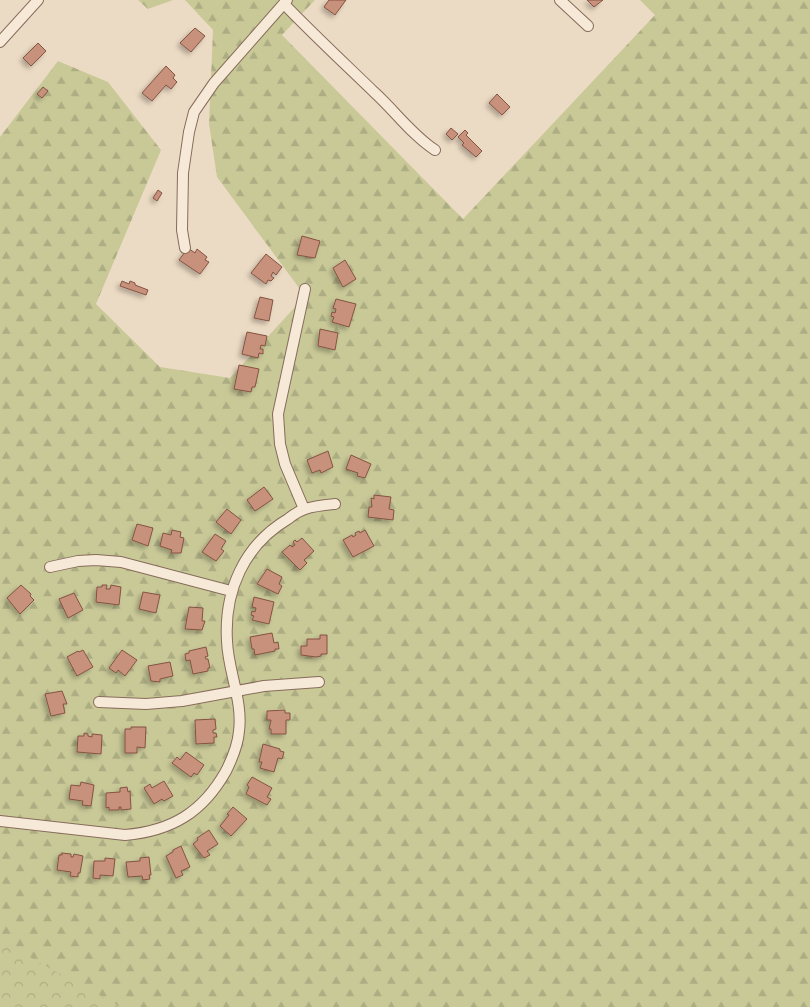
<svg xmlns="http://www.w3.org/2000/svg" width="810" height="1007" font-family="'PT Serif',serif">
<defs>
<pattern id="forest-firs" width="22" height="20" patternUnits="userSpaceOnUse" patternTransform="scale(1.25)"><rect width="22" height="20" fill="#c9c998"/><path d="M5 1l3.5 6h-7zM16 11l3.5 6h-7z" fill="#adad83"/></pattern>
<pattern id="park-crowns" width="20" height="18" patternUnits="userSpaceOnUse" patternTransform="scale(1.25)"><rect width="20" height="18" fill="#c9c998"/><path d="M2 6a3 3 0 1 1 6 0M12 15a3 3 0 1 1 6 0" fill="none" stroke="#adad83"/></pattern>
<filter id="shadow"><feDropShadow dx="-3" dy="3" stdDeviation="2.5" flood-color="#0004"/></filter>
</defs>
<rect width="100%" height="100%" fill="#ecdbc4"/>
<g fill="url(#forest-firs)">
<path d="M138,0H173L148,9Z"/>
<path d="M185,0H315L282,35L463,219L655,15L640,0H810V1007H0V137L58,61L108,82L161,150L96,304L160,367L230,378L305,296L217,177L209,124L213,30Z"/>
</g>
<path fill="url(#park-crowns)" d="M0,941L121,1007H0Z"/>
<g fill="#c8917b" stroke="#845342" filter="url(#shadow)">
<path d="M329,0H346L335,15L324,7Z"/>
<path d="M587,0H603L594,7Z"/>
<path d="M195,28L205,36L191,52L180,43Z"/>
<path d="M38,43L46,51L31,66L23,58Z"/>
<path d="M166,66L175,75L173,78L177,82L171,89L166,85L152,101L142,93Z"/>
<path d="M43,87L48,91L42,98L37,94Z"/>
<path d="M497,94L510,107L502,115L489,103Z"/>
<path d="M451,128L458,134L452,140L446,134Z"/>
<path d="M465,130L468,133L466,135L482,151L476,157L462,145L464,143L458,137Z"/>
<path d="M158,190L162,193L157,201L153,198Z"/>
<path d="M302,236L320,241L315,258L297,255Z"/>
<path d="M188,248L195,253L197,249L207,257L205,260L209,262L200,274L179,260Z"/>
<path d="M266,254L282,267L276,275L273,272L271,276L274,278L271,281L268,280L266,284L251,273Z"/>
<path d="M345,260L356,279L343,287L333,268Z"/>
<path d="M122,281L129,284L130,281L135,283V285L148,290L146,295L120,286Z"/>
<path d="M260,297L273,300L269,321L254,318Z"/>
<path d="M336,299L356,304L349,327L332,322L334,317L331,316L332,312L335,313L336,309L333,308Z"/>
<path d="M320,329L338,333L335,350L318,346Z"/>
<path d="M247,332L267,336L265,346L261,345L260,349H263V354L259,353L258,358L242,354Z"/>
<path d="M239,365L259,369L255,387H252L251,392L234,389Z"/>
<path d="M328,451L333,467L321,473L320,470L312,473L307,460Z"/>
<path d="M351,455L371,464L365,478L357,476L358,473L346,469Z"/>
<path d="M264,487L273,499L255,511L247,500Z"/>
<path d="M374,495L391,497L389,509L394,510L393,520L368,517L369,507H372L371,498L374,499Z"/>
<path d="M227,509L241,520L231,534L216,522Z"/>
<path d="M137,524L153,528L148,546L132,540Z"/>
<path d="M172,530L181,532L180,537L184,538L181,553H171L172,550L160,546L163,533L171,535Z"/>
<path d="M365,530L374,546L353,557L343,540L352,535L353,537L356,535L355,533L359,531L360,533Z"/>
<path d="M215,534L226,541L221,549L224,551L216,561L202,552Z"/>
<path d="M302,538L314,551L304,560L307,563L300,570L282,552L290,545L292,547L295,545L293,542L295,540L297,542Z"/>
<path d="M267,569L282,577L279,584L282,586L278,594L257,584Z"/>
<path d="M21,585L31,594L30,596L34,600L20,614L7,598Z"/>
<path d="M102,585H107L106,589H110L111,585L121,587L119,605L96,602L97,587H102Z"/>
<path d="M143,592L160,595L156,613L139,609Z"/>
<path d="M74,593L83,610L68,618L59,599Z"/>
<path d="M254,597L274,602L269,624L252,620L254,616L251,615L252,611L255,612L256,608L252,607Z"/>
<path d="M189,607L203,608L202,621H205L202,630L185,629Z"/>
<path d="M272,633L274,643L278,642L279,649H275V651L255,655L254,649H252L250,637Z"/>
<path d="M320,635H327V654H321V656L316,657L301,655V646H307V639H320Z"/>
<path d="M206,647L208,656L205,657L206,659H208L210,668H208V671L193,674L190,660L186,661L185,654L189,653V651Z"/>
<path d="M83,650L93,667L77,676L67,657L78,651L79,652Z"/>
<path d="M122,650L137,660L125,676L118,670L116,673L109,668Z"/>
<path d="M170,662L173,676L160,679V682L151,681L148,666Z"/>
<path d="M62,691L67,704H63L65,713L51,716L45,694Z"/>
<path d="M285,710V713H290V720H286V734H271V729H269L271,720H267V711Z"/>
<path d="M215,719L216,729L213,730V733H216L217,737H214V743L196,744L195,720Z"/>
<path d="M131,727H146L145,748L137,747V753H125V729H131Z"/>
<path d="M84,733L88,734V736L92,737V734L102,735L101,754L77,752L78,736H84Z"/>
<path d="M263,744L280,749V751L284,752L282,759L278,758L274,772L260,768L262,762H259Z"/>
<path d="M186,752L204,765L197,775L194,773L191,777L172,763L177,757L180,760Z"/>
<path d="M252,777L272,788L267,797L271,799L267,805L246,794L249,787L247,785Z"/>
<path d="M164,781L173,796L164,801L162,799L154,804L144,788L150,784L152,788Z"/>
<path d="M81,782L94,785L91,806L82,805L83,801L69,799L71,785L80,786Z"/>
<path d="M127,787L128,792L130,791L131,809L121,810V807H119V810H109V807L106,808V793L120,792V788Z"/>
<path d="M233,807L247,819L231,836L220,826L229,815L227,814Z"/>
<path d="M209,830L218,844L207,851L210,855L204,858L193,844L198,840L197,838Z"/>
<path d="M181,846L190,867L181,871L183,875L176,878L166,856L173,852V850Z"/>
<path d="M62,853L71,854V857H73L74,854L83,856L80,873H78V877L70,876L71,872L57,870L59,855H62Z"/>
<path d="M149,857L151,875H149L150,879L143,880L142,876L128,877L126,862L140,861V858Z"/>
<path d="M105,858L115,859L113,876L100,875V879L93,878L94,861H105Z"/>
</g>
<g fill="none" stroke-linecap="round" stroke-linejoin="round">
<g stroke="#866c5b" stroke-width="12">
<g id="minor">
<path d="M560,0L588,26"/>
<path d="M284,4C313,34 344,63 374,92C395,111 412,135 435,150"/>
<path d="M0,42L38,0"/>
<path d="M185,248L182,230L183,173L189,132L194,112L214,83L287,0"/>
<path d="M304,509L285,464L280,444L278,414L305,289"/>
<path d="M50,567L78,561L96,560L121,562L231,591"/>
<path d="M99,702L146,704L182,701L264,686L319,682"/>
<path d="M0,821L125,835C172,831 203,812 226,771C232,759 238,745 239,731C243,701 228,671 227,641C224,591 244,545 288,519C293,515 299,511 305,509C314,506 325,505 335,504"/>
</g>
</g>
<use href="#minor" stroke="#f7e9d7" stroke-width="10"/>
</g>
</svg>
